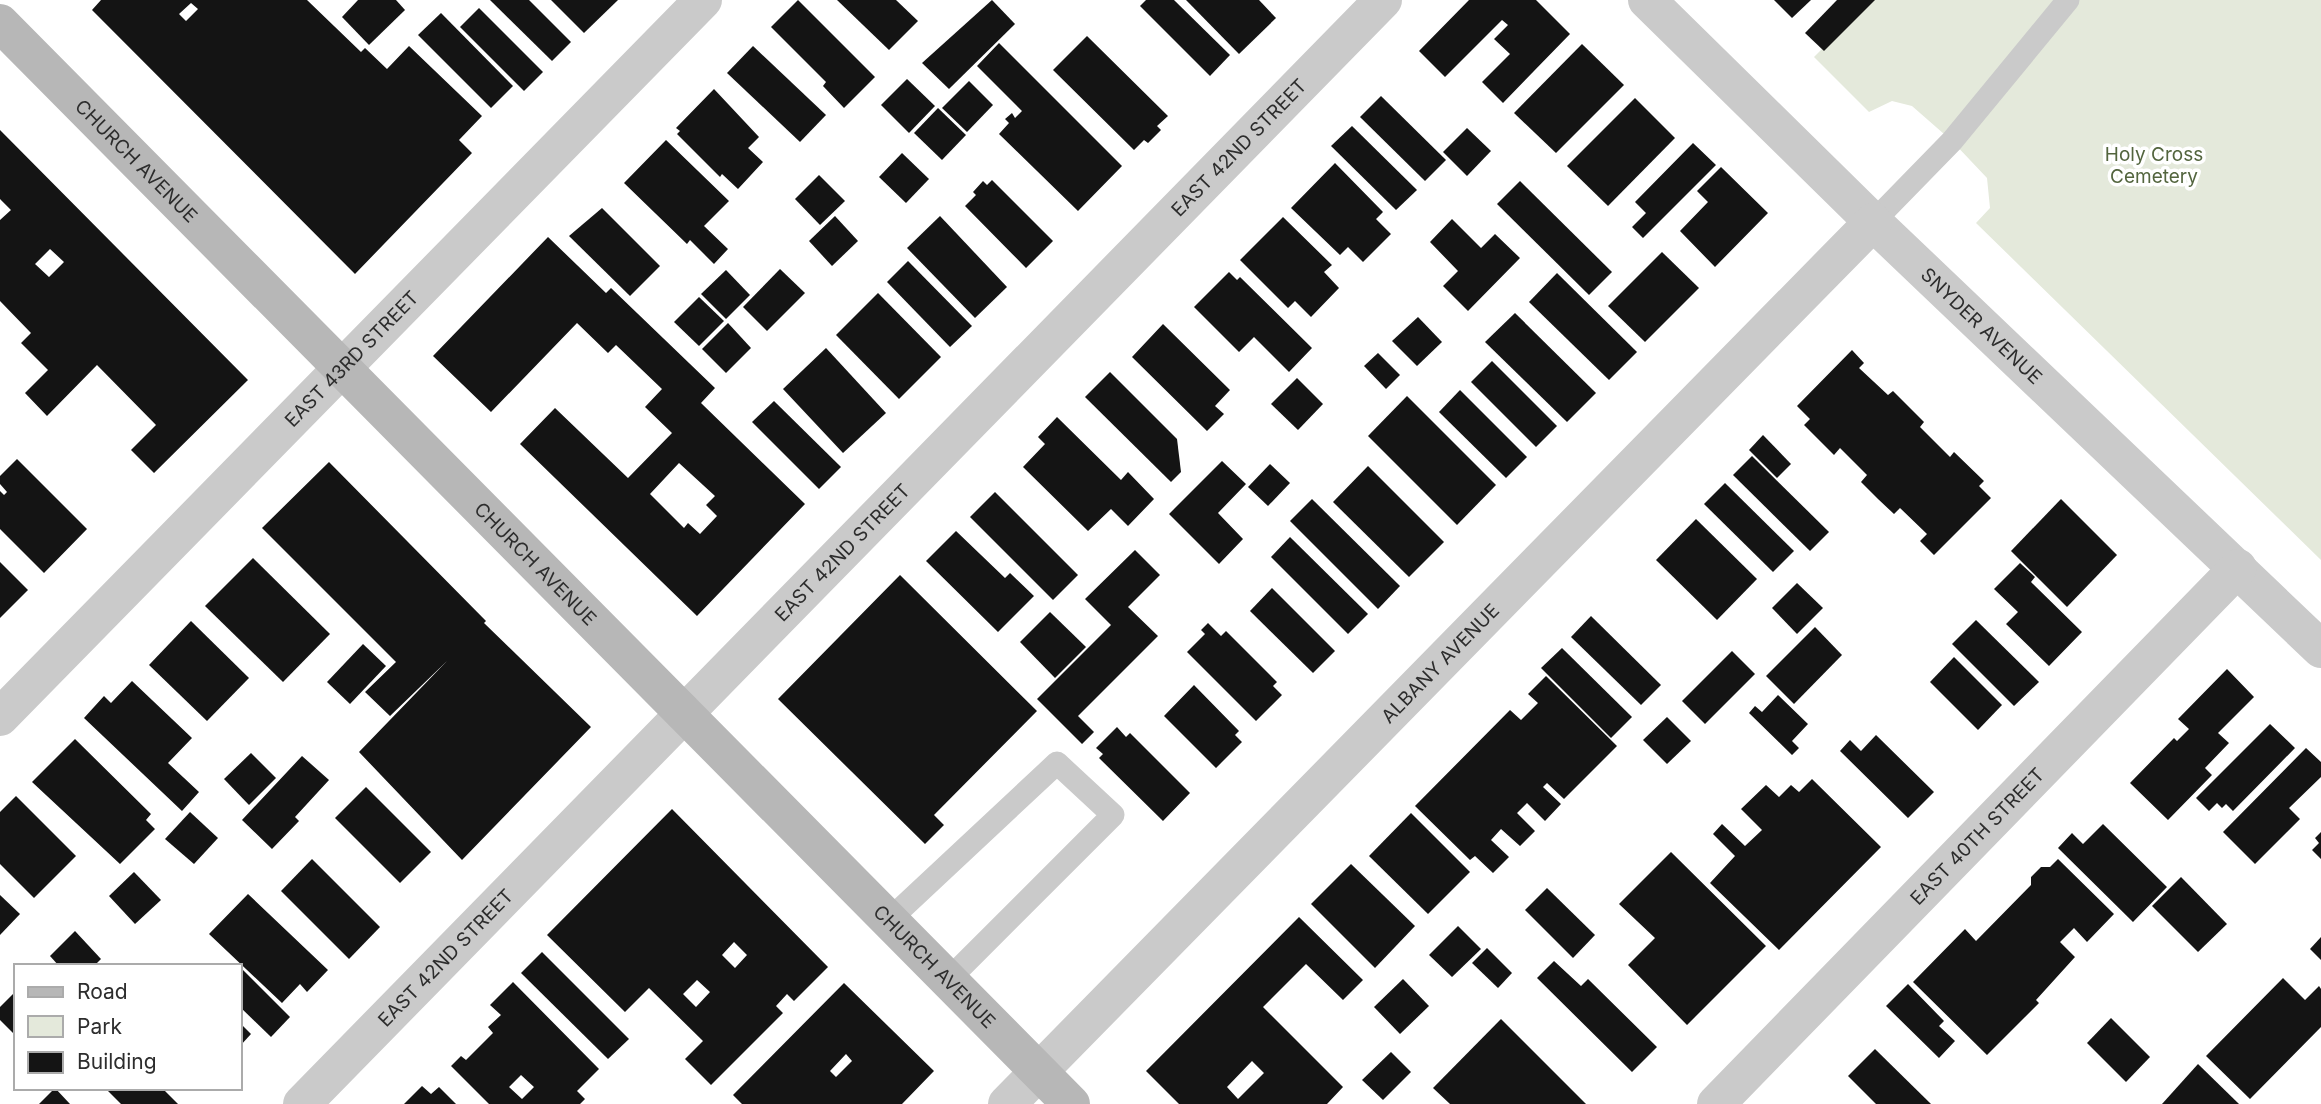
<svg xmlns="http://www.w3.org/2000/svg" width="2321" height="1104" font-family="Inter,sans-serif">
<rect width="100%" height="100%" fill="#fff"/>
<path fill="#e4e9db" d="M1871,0H2321V560L1976,223L1990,208L1987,178L1952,141L1912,106L1892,101L1869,112L1814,57Z"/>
<g fill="#141414" fill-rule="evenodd">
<path d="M101,0H307L361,52L365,48L387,69L409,46L482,116L459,140L472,153L355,274L92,10ZM191,3L198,9L186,21L179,14Z"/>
<path d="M358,0H396L405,10L369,45L342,17Z"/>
<path d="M490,0H529L571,42L552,61Z"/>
<path d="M551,0H618L584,33Z"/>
<path d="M798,0L875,77L844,108L823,86L826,82L771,27Z"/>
<path d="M837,0H896L918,21L889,50Z"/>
<path d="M992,0L1015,24L949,89L922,63Z"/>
<path d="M1146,0H1174L1230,55L1210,76L1140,6Z"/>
<path d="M1186,0H1259L1276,18L1239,54Z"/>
<path d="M1469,0H1536L1570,34L1503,103L1482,82L1510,54L1494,39L1508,25L1502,20L1445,77L1419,51Z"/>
<path d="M1774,0H1811L1792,18Z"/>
<path d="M1837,0H1875L1824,51L1805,33Z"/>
<path d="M479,8L543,72L524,91L460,27Z"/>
<path d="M441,13L513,86L491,108L418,35Z"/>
<path d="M1087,36L1168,116L1157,126L1161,130L1148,143L1144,140L1134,150L1053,70Z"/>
<path d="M999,43L1122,166L1078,211L999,134L1009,123L1005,119L1012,113L1015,118L1022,111L977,66Z"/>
<path d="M1582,44L1624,85L1556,153L1514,113Z"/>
<path d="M753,46L826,115L800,142L727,73Z"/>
<path d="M907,79L935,106L909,133L881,105Z"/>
<path d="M969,81L993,105L967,132L942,108Z"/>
<path d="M714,89L759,137L748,148L763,162L738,189L722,174L720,177L677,134L680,131L676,128Z"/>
<path d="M1381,96L1446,160L1425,181L1360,117Z"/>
<path d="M1635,98L1675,138L1608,206L1567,166Z"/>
<path d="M938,108L966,135L942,160L914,133Z"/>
<path d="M1352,126L1417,190L1396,210L1331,146Z"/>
<path d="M1467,128L1491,151L1467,176L1443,152Z"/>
<path d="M0,130L248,380L154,473L131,450L156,425L97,365L47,416L25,393L48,370L21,343L31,333L0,301V220L11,210L0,199ZM50,249L64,262L49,277L35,264Z"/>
<path d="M666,140L729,201L704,226L728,249L714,264L690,240L687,244L624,183Z"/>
<path d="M1693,143L1716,165L1643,238L1632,227L1646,213L1635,202Z"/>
<path d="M902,153L929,179L906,203L879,177Z"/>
<path d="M1335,163L1383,212L1376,219L1391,234L1363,262L1348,247L1340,255L1291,208Z"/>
<path d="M1721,167L1768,213L1715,267L1680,231L1708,202L1697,191Z"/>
<path d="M819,175L845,201L820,225L795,199Z"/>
<path d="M992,180L1053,241L1026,268L965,206L976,195L973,192L983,181L987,185Z"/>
<path d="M1520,181L1612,272L1589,295L1497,204Z"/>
<path d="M602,208L660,266L630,296L569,236Z"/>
<path d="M835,216L858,241L832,266L809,241Z"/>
<path d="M940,216L1007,287L975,318L907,248Z"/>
<path d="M1283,217L1332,265L1324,272L1339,288L1311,317L1295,301L1288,308L1240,260Z"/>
<path d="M1452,219L1481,248L1495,234L1520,258L1468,311L1443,286L1458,271L1430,242Z"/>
<path d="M548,237L606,293L611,288L715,388L701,403L805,504L697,616L520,444L555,408L628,478L672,433L645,407L662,389L616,345L608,353L577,323L491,412L433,356ZM679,463L715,496L706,505L717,516L700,534L688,523L684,528L650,494Z"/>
<path d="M1662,252L1699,288L1645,342L1608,306Z"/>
<path d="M908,261L972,326L950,347L887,282Z"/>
<path d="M780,269L805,293L767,331L743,307Z"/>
<path d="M726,270L750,295L726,319L701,294Z"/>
<path d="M1229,272L1237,280L1240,277L1312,348L1289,372L1254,337L1239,352L1194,307Z"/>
<path d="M1557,273L1637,352L1609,380L1529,302Z"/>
<path d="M878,293L941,357L899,399L836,335Z"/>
<path d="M699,297L724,321L699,346L674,322Z"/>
<path d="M1515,313L1596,393L1567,422L1485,342Z"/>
<path d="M1418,317L1442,342L1417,366L1392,341Z"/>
<path d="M728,323L751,348L726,373L702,349Z"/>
<path d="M1163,324L1230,390L1215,406L1224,414L1207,431L1132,357Z"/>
<path d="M826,348L886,413L843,453L783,389Z"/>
<path d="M1852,350L1864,363L1859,368L1888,395L1893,391L1924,422L1920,427L1950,457L1954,452L1984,481L1979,486L1991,498L1934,555L1920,541L1927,534L1900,508L1894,514L1878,499L1861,482L1867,475L1840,448L1834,455L1804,425L1810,419L1797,406Z"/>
<path d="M1378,353L1400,375L1386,389L1364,366Z"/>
<path d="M1492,361L1557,426L1536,447L1471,382Z"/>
<path d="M1110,372L1177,439L1181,472L1171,482L1085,397Z"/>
<path d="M1297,378L1323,404L1298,430L1271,404Z"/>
<path d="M1460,390L1527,457L1506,478L1439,412Z"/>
<path d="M1407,396L1496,485L1457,525L1368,436Z"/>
<path d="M774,401L841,467L819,489L752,422Z"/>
<path d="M1057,417L1121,480L1128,472L1154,499L1128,526L1111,509L1088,531L1023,467L1045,444L1038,437Z"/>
<path d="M1763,435L1791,464L1777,478L1749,450Z"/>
<path d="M1752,456L1829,532L1810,551L1733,475Z"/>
<path d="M17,459L87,529L44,573L0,529V491L4,495L7,492L0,484V476Z"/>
<path d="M1222,461L1246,484L1218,513L1243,539L1219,564L1169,514Z"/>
<path d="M329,462L486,621L484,623L591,727L462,860L359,752L447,661L390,716L365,692L396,662L262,528Z"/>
<path d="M1270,464L1290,483L1268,506L1248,487Z"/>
<path d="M1368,466L1444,542L1409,577L1333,502Z"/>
<path d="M1725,483L1794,551L1773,572L1704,504Z"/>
<path d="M995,492L1078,575L1053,600L970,517Z"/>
<path d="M1312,499L1400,586L1378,609L1290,521Z"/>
<path d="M2061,499L2117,555L2067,607L2011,551Z"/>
<path d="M1696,519L1757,579L1717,620L1656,560Z"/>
<path d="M956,531L1005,578L1010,573L1034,596L998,632L926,561Z"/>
<path d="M1290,537L1368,614L1348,634L1271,557Z"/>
<path d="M1135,550L1160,575L1128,607L1158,636L1078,716L1094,732L1082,744L1037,699L1111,625L1085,599Z"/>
<path d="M253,558L330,634L283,682L205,606Z"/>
<path d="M0,562L28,590L0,618Z"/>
<path d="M2020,563L2035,577L2031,582L2082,632L2049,666L2006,624L2018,612L1994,589Z"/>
<path d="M900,575L1037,711L934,815L944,825L925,844L778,699Z"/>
<path d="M1797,583L1823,608L1797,634L1772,608Z"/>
<path d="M1272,588L1335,651L1313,673L1250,611Z"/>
<path d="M1050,612L1086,647L1055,678L1020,642Z"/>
<path d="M1591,616L1661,685L1641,705L1571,637Z"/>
<path d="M1976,620L2039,682L2014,706L1952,644Z"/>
<path d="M191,621L249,678L207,721L149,665Z"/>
<path d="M1208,623L1221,636L1226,631L1277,682L1273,686L1282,695L1256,721L1187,652L1205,634L1201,630Z"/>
<path d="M1815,627L1842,655L1794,704L1766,676Z"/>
<path d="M363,644L386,666L350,704L327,682Z"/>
<path d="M1562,648L1632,717L1611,738L1541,668Z"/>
<path d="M1732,651L1755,674L1705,724L1682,701Z"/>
<path d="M1954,657L2002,705L1978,730L1930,682Z"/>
<path d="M2227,669L2254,697L2218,733L2229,743L2205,768L2212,775L2168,820L2130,783L2174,738L2177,741L2189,729L2178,719Z"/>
<path d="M1546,676L1617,746L1564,799L1547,783L1543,787L1561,804L1545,821L1527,803L1517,813L1535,831L1520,846L1501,829L1491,840L1509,857L1493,873L1475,856L1470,860L1415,806L1510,710L1521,720L1538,703L1528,694Z"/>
<path d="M132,681L192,738L168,763L199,792L182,811L84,718L104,696L111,703Z"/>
<path d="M1194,685L1239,731L1235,735L1242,742L1216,768L1164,716Z"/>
<path d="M1778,695L1808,724L1792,741L1799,748L1792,755L1749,713L1755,706L1762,712Z"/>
<path d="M1667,717L1691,741L1667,764L1643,740Z"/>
<path d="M2270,724L2295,748L2233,811L2226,804L2222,808L2217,803L2209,811L2196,798Z"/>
<path d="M1117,727L1126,737L1130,733L1190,793L1163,821L1099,758L1103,754L1096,748Z"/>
<path d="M1876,735L1934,792L1908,818L1840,751L1850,740L1861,751Z"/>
<path d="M75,739L151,814L146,820L155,829L120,864L32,782Z"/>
<path d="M2306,748L2321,762V777L2289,808L2300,819L2255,864L2223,832Z"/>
<path d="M251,753L276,778L249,805L224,779Z"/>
<path d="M302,756L329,780L295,817L299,821L272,849L242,820Z"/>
<path d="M1812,779L1881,847L1779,950L1710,883L1735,856L1713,834L1722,824L1745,846L1762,830L1741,809L1766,785L1779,797L1791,785L1799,792Z"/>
<path d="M366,787L431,852L400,883L335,818Z"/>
<path d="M16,796L76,856L34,898L0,864V812Z"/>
<path d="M672,809L828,967L794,1001L787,994L776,1006L783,1013L711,1085L685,1059L703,1041L649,988L625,1012L547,935ZM734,942L747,955L735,968L722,955ZM697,980L710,992L696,1007L683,994Z"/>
<path d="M190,812L218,838L194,864L165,839Z"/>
<path d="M1411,813L1470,872L1428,914L1369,856Z"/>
<path d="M2103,824L2167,887L2133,922L2058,848L2072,833L2083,844Z"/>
<path d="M2321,832V859L2312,850L2319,843L2315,838Z"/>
<path d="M1671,852L1766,946L1687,1025L1628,965L1655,938L1619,904Z"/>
<path d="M312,859L380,927L349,959L281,891Z"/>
<path d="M2058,859L2114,914L2087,942L2074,928L2060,942L2075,957L2036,1000L2039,1003L1987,1055L1913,982L1965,929L1976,941L2031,885V877L2041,867H2050Z"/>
<path d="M1351,864L1415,926L1375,968L1311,904Z"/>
<path d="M134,872L161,900L135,924L109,896Z"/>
<path d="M2181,877L2227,924L2198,952L2152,906Z"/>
<path d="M1547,888L1595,935L1573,958L1525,910Z"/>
<path d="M248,894L328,970L307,992L300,984L282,1003L209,934Z"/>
<path d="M0,895L20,914L0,935Z"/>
<path d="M1299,917L1363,980L1343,1000L1306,964L1263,1007L1343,1087L1327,1104H1179L1146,1071ZM1252,1061L1264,1073L1238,1099L1227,1087Z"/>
<path d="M1458,926L1481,949L1452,977L1429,955Z"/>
<path d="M75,931L101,959L94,966H59L50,956Z"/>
<path d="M2321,937V960L2310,949Z"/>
<path d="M1487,948L1512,973L1498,988L1472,963Z"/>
<path d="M542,952L629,1039L608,1059L521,973Z"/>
<path d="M1554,961L1581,986L1588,979L1657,1047L1632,1072L1537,978Z"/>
<path d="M240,967L290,1017L271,1037L240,1007Z"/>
<path d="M2283,978L2305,1000L2319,986L2321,989V1027L2250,1099L2206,1056Z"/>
<path d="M1403,979L1429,1006L1400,1034L1374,1007Z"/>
<path d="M513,982L599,1069L577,1091L585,1099L580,1104H489L451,1066L461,1056L466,1060L493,1033L488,1027L501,1015L490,1005ZM521,1075L534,1087L522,1099L509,1087Z"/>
<path d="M844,983L934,1071L902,1104H742L733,1095ZM846,1054L852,1061L836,1077L830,1071Z"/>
<path d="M1908,984L1944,1021L1939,1026L1955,1041L1939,1058L1886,1006Z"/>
<path d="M16,991V1036L0,1020V1007Z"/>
<path d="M2111,1018L2150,1057L2126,1082L2087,1043Z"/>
<path d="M1501,1019L1586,1104H1450L1433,1088Z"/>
<path d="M240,1023L251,1034L240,1046Z"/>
<path d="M1875,1049L1931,1104H1876L1848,1076Z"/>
<path d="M1391,1052L1411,1072L1383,1100L1362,1080Z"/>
<path d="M2198,1064L2239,1104H2162Z"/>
<path d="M422,1086L431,1094L439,1087L456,1104H404Z"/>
<path d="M55,1088L70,1104H39Z"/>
<path d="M105,1088H162L178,1104H121Z"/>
</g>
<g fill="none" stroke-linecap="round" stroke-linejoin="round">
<g stroke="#cacaca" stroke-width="23">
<path d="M1873,222L1952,141L2068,0"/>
<path d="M888,921L1057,763L1113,815L948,980"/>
</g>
<g stroke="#cacaca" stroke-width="38">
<path id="s1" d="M1647,0L1873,222L2321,649"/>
<path id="s2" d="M0,717L703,0"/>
<path id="s3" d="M302,1104L1383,0"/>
<path id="s4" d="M1007,1104L1873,222"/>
<path id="s5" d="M1716,1104L2238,568"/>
</g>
<path stroke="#b7b7b7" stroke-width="38" id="s6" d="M0,23L1071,1104"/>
</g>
<g text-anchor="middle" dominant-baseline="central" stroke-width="7" stroke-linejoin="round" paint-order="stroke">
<g font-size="19" fill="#2d2d2d" stroke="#fff">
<text stroke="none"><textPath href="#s3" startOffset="1339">EAST 42ND STREET</textPath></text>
<text stroke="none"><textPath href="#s6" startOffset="194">CHURCH AVENUE</textPath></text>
<text stroke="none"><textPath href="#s1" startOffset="467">SNYDER AVENUE</textPath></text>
<text stroke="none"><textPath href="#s2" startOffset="502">EAST 43RD STREET</textPath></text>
<text stroke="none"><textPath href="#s3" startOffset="772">EAST 42ND STREET</textPath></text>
<text stroke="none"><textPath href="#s6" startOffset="761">CHURCH AVENUE</textPath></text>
<text stroke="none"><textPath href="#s4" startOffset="618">ALBANY AVENUE</textPath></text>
<text stroke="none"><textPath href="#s5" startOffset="374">EAST 40TH STREET</textPath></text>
<text stroke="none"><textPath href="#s3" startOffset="205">EAST 42ND STREET</textPath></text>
<text stroke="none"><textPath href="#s6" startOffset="1328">CHURCH AVENUE</textPath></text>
</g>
<g font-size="19" fill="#53653e" stroke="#fff">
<text x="2154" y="154">Holy Cross<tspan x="2154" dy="22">Cemetery</tspan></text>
</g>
</g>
<rect x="14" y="964" width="228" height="126" fill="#ffffff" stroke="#ababab" stroke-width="2"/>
<rect x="28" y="987" width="35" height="10" fill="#b7b7b7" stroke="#ababab" stroke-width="2"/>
<text x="77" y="999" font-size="21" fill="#2d2d2d">Road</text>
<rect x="28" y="1016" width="35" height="21" fill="#e4e9db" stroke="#ababab" stroke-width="2"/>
<text x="77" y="1034" font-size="21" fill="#2d2d2d">Park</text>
<rect x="28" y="1052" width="35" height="21" fill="#141414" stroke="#ababab" stroke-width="2"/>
<text x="77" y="1069" font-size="21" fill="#2d2d2d">Building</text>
</svg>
